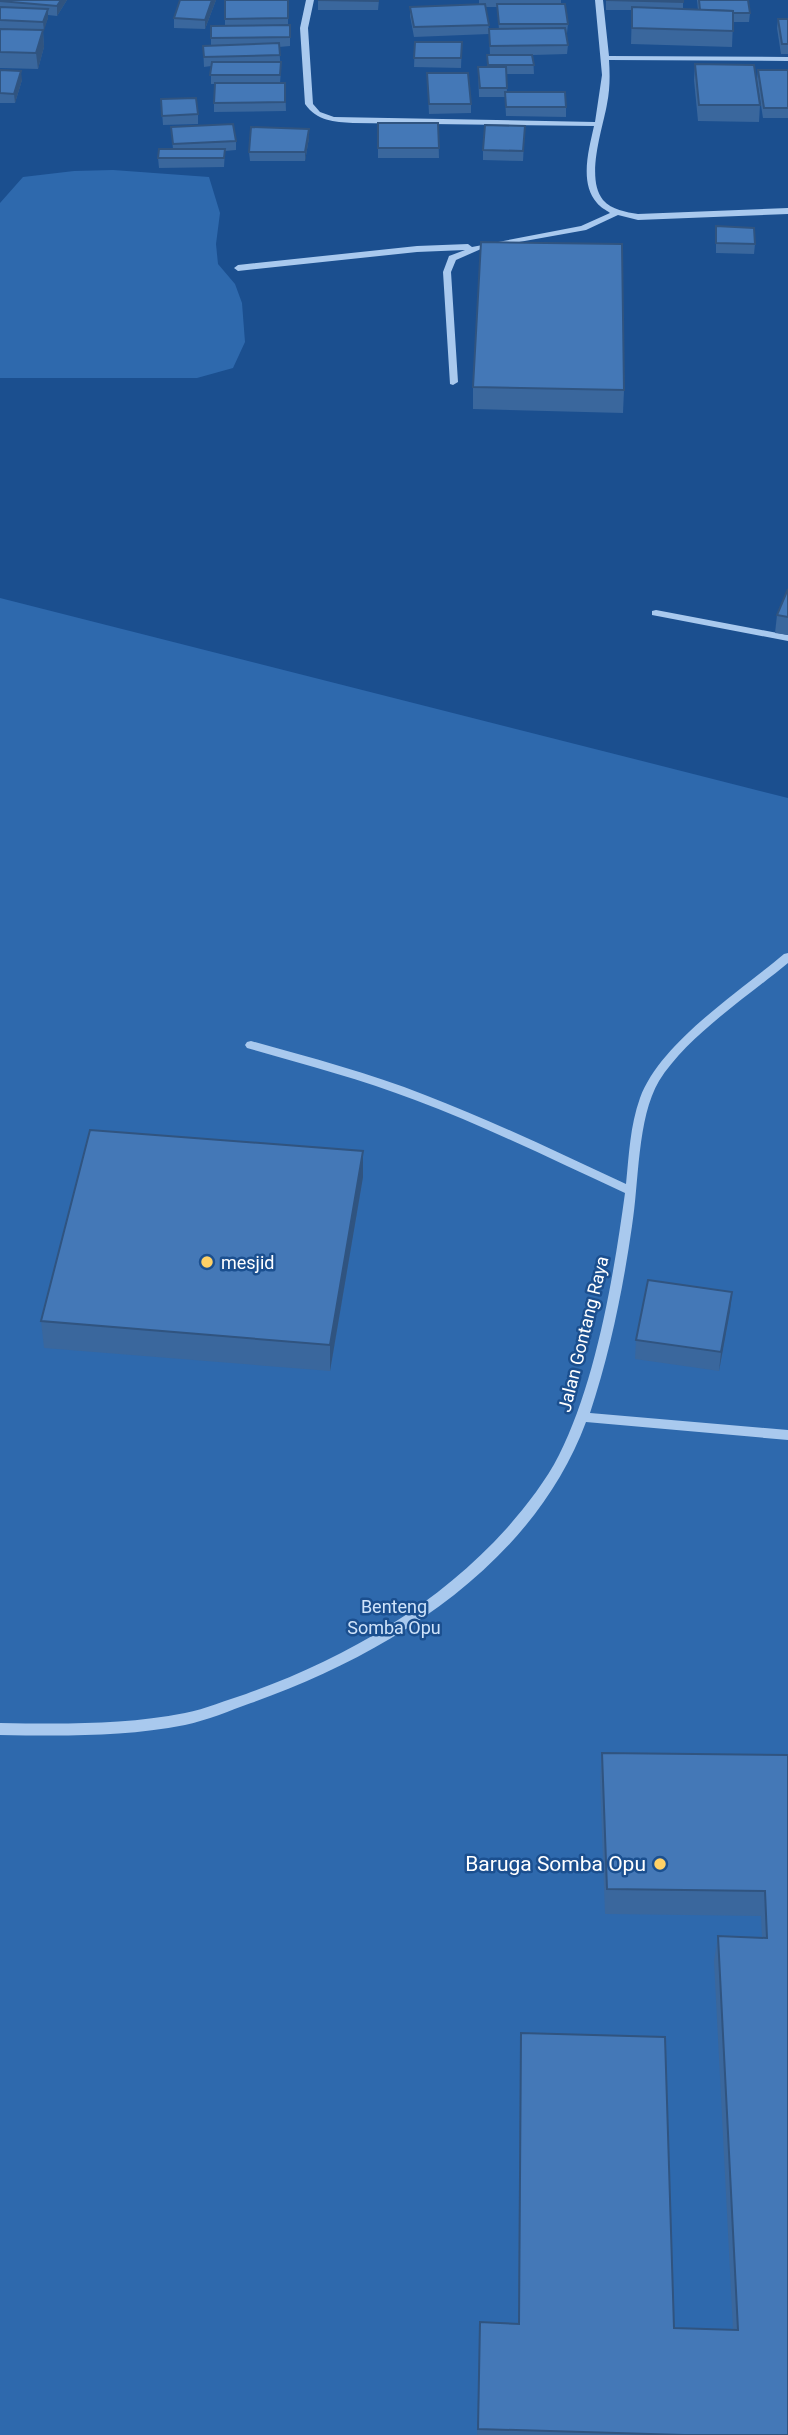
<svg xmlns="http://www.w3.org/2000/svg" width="788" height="2435" font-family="Roboto,sans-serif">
<rect width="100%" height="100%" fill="#1b4f8f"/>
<g fill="#2e69ad">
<path d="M113,170L209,177L220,213L216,244L218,264L235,284L242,303L245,342L233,368L197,378H0V203L23,177L74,171Z"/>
<path d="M0,598L788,798V2435H0Z"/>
</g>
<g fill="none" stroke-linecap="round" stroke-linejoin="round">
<g fill="#a9c9ee" fill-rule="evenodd">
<path d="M306,0H314L308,28L313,104L320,112L334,117L595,122L602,75L595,0H603L609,56L788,57V61L609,60C610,75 610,89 607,104C603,128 585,178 603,200C612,210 626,212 638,214L788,208V214L638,220L618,215L586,230L481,249L456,260L451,272L458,382L453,385L450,384L443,272L449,256L465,250L417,252L238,271L234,268L238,265L417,246L468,244L472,247L581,226L610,213C606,210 600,207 597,203C579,183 589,149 594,126L353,123C334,122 317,121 305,104L300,28Z"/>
<path d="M656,610L788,635V641L652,615V611Z"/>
<path d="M788,953V963C747,997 687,1036 659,1081C637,1118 639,1184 632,1226C623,1289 610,1353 590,1413L788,1430V1440L586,1422C533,1565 388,1655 251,1703C229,1711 208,1720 185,1725C124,1737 62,1736 0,1735V1723C62,1724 124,1725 185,1713C206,1709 226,1700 246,1694C344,1659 437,1606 507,1528C526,1506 546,1481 559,1455C596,1382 614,1274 625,1193C555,1161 487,1127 415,1100C360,1079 303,1064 247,1048L245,1045L247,1042L251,1041C309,1057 369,1073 425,1095C493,1121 559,1153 626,1184C629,1155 630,1126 640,1098C660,1043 739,992 784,954Z"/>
</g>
</g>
<g fill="#3a679d" fill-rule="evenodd">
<path d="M0,0H67L57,16L48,15V18L43,31L44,47L38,69L0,68Z"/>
<path d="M216,0L205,29L174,28V18Z"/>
<path d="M288,0V25H290V46L279,47L281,71L280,83H285L286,111L214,112V84H211V66L204,67L203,46H211V38L225,25V19Z"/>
<path d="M318,0H379L378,10H318Z"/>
<path d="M479,0H561V4L568,24L567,33H566L568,45L567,54L533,55L534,74H506L507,92L566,107V117L506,116L505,97H479L478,67H487V55H490L489,34L414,37L410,16V7L479,5ZM485,7H497L499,29H489Z"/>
<path d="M606,0H683V9L698,10L697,0H748L750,13L749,22H733L732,47L631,44L632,10H606Z"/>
<path d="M778,19H788V54H781L777,28Z"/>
<path d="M415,42H462L461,68L414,67Z"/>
<path d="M695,64L760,105L759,122L698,121L694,80Z"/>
<path d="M0,70L22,80L15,103H0Z"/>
<path d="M758,70H788V118H763L757,80Z"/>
<path d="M427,73L471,104V113L429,114Z"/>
<path d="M161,99L198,114V124L163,125Z"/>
<path d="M378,123H438L439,158H378Z"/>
<path d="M525,126L523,161L483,160V150Z"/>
<path d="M171,127L236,141V150L225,151L224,167L159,168L158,158L173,149Z"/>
<path d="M309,138L305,161H250L249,152Z"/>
<path d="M716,226L755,244L754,254L716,253Z"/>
<path d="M473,387L624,390L623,413L473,409Z"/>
<path d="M788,589V635L775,633L777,615Z"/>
<path d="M363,1151V1177L330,1371L44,1348L41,1321Z"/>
<path d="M730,1311L719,1371L635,1359L636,1340Z"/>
<path d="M602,1753L788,1755V2435H477L480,2322L518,2323L520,2058L521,2033L674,2328L733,2330L714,1961L718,1936L762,1938L761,1916L605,1914L600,1779Z"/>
</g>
<g fill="#305480">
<path d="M61,0H67L57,16V6Z"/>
<path d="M212,0H216L205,29V20Z"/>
<path d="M48,9V18L44,31L43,22Z"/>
<path d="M43,30L44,47L38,69L36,53Z"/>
<path d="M21,71L22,80L15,103L14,94Z"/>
<path d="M309,129V138L305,161V152Z"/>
<path d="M363,1151V1177L330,1371V1345Z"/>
<path d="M732,1292L730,1311L719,1371L721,1352Z"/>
</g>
<g fill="#4478b7" stroke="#305480" stroke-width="2">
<path d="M0,0H61L57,6L0,1Z"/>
<path d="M180,0H212L205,20L174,18Z"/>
<path d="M225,0H288V18L225,19Z"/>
<path d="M318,0H378V1Z"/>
<path d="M606,0H683V2Z"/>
<path d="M699,0H748L750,13H733V11L700,10Z"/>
<path d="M485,4L489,25L414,27L410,7Z"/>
<path d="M497,4H565L568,24H499Z"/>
<path d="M0,7L48,9L43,22L0,20Z"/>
<path d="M632,7L733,11V31L632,28Z"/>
<path d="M778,19H788V44H782Z"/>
<path d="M290,25V37L211,38V26Z"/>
<path d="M565,28L568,45L490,46L489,29Z"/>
<path d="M0,29L43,30L36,53L0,52Z"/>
<path d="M415,42H462L461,58H414Z"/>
<path d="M279,43L280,55L204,57L203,46Z"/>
<path d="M487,55H532L534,65H488Z"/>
<path d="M212,62H281L280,75H210Z"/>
<path d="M695,64L754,65L760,105H699Z"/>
<path d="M478,67H506L507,88H480Z"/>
<path d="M0,70L21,71L14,94L0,93Z"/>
<path d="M758,70H788V108H764Z"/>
<path d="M427,73H468L471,104H429Z"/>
<path d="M215,83H285V102L214,103Z"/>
<path d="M505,92H565L566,107H506Z"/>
<path d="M196,98L198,114L162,116L161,99Z"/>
<path d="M378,123H438L439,148H378Z"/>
<path d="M233,124L236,141L173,144L171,127Z"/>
<path d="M485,125L525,126L523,151L483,150Z"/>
<path d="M251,127L309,129L305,152H249Z"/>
<path d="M159,149H225L224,158H158Z"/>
<path d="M716,226L754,228L755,244L716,243Z"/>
<path d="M481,242L622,244L624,390L473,387Z"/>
<path d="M788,589V617L777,615Z"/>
<path d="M90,1130L363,1151L330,1345L41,1321Z"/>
<path d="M648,1280L732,1292L721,1352L636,1340Z"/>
<path d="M602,1753L788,1755V2435H684L478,2429L480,2322L519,2324L521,2033L665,2037L674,2328L738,2330L718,1936L767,1938L765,1891L607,1889Z"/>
</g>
<g fill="#ffd166" stroke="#1b4f8f" stroke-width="2.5">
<circle cx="207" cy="1262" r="7"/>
<circle cx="660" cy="1864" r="7"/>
</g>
<g text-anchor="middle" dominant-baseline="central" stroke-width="5" stroke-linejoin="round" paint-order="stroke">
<g font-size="18" fill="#fff" stroke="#1b4f8f" text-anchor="start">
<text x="221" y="1262">mesjid</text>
</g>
<g font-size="18" fill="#fff" stroke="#1b4f8f">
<text transform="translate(583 1334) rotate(-76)">Jalan Gontang Raya</text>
</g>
<g font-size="18" fill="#cfe3fa" stroke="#1b4f8f">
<text x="394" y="1606">Benteng<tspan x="394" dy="21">Somba Opu</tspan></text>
</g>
<g font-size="21" fill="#fff" stroke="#1b4f8f" text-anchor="end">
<text x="646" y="1864">Baruga Somba Opu</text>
</g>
</g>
</svg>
